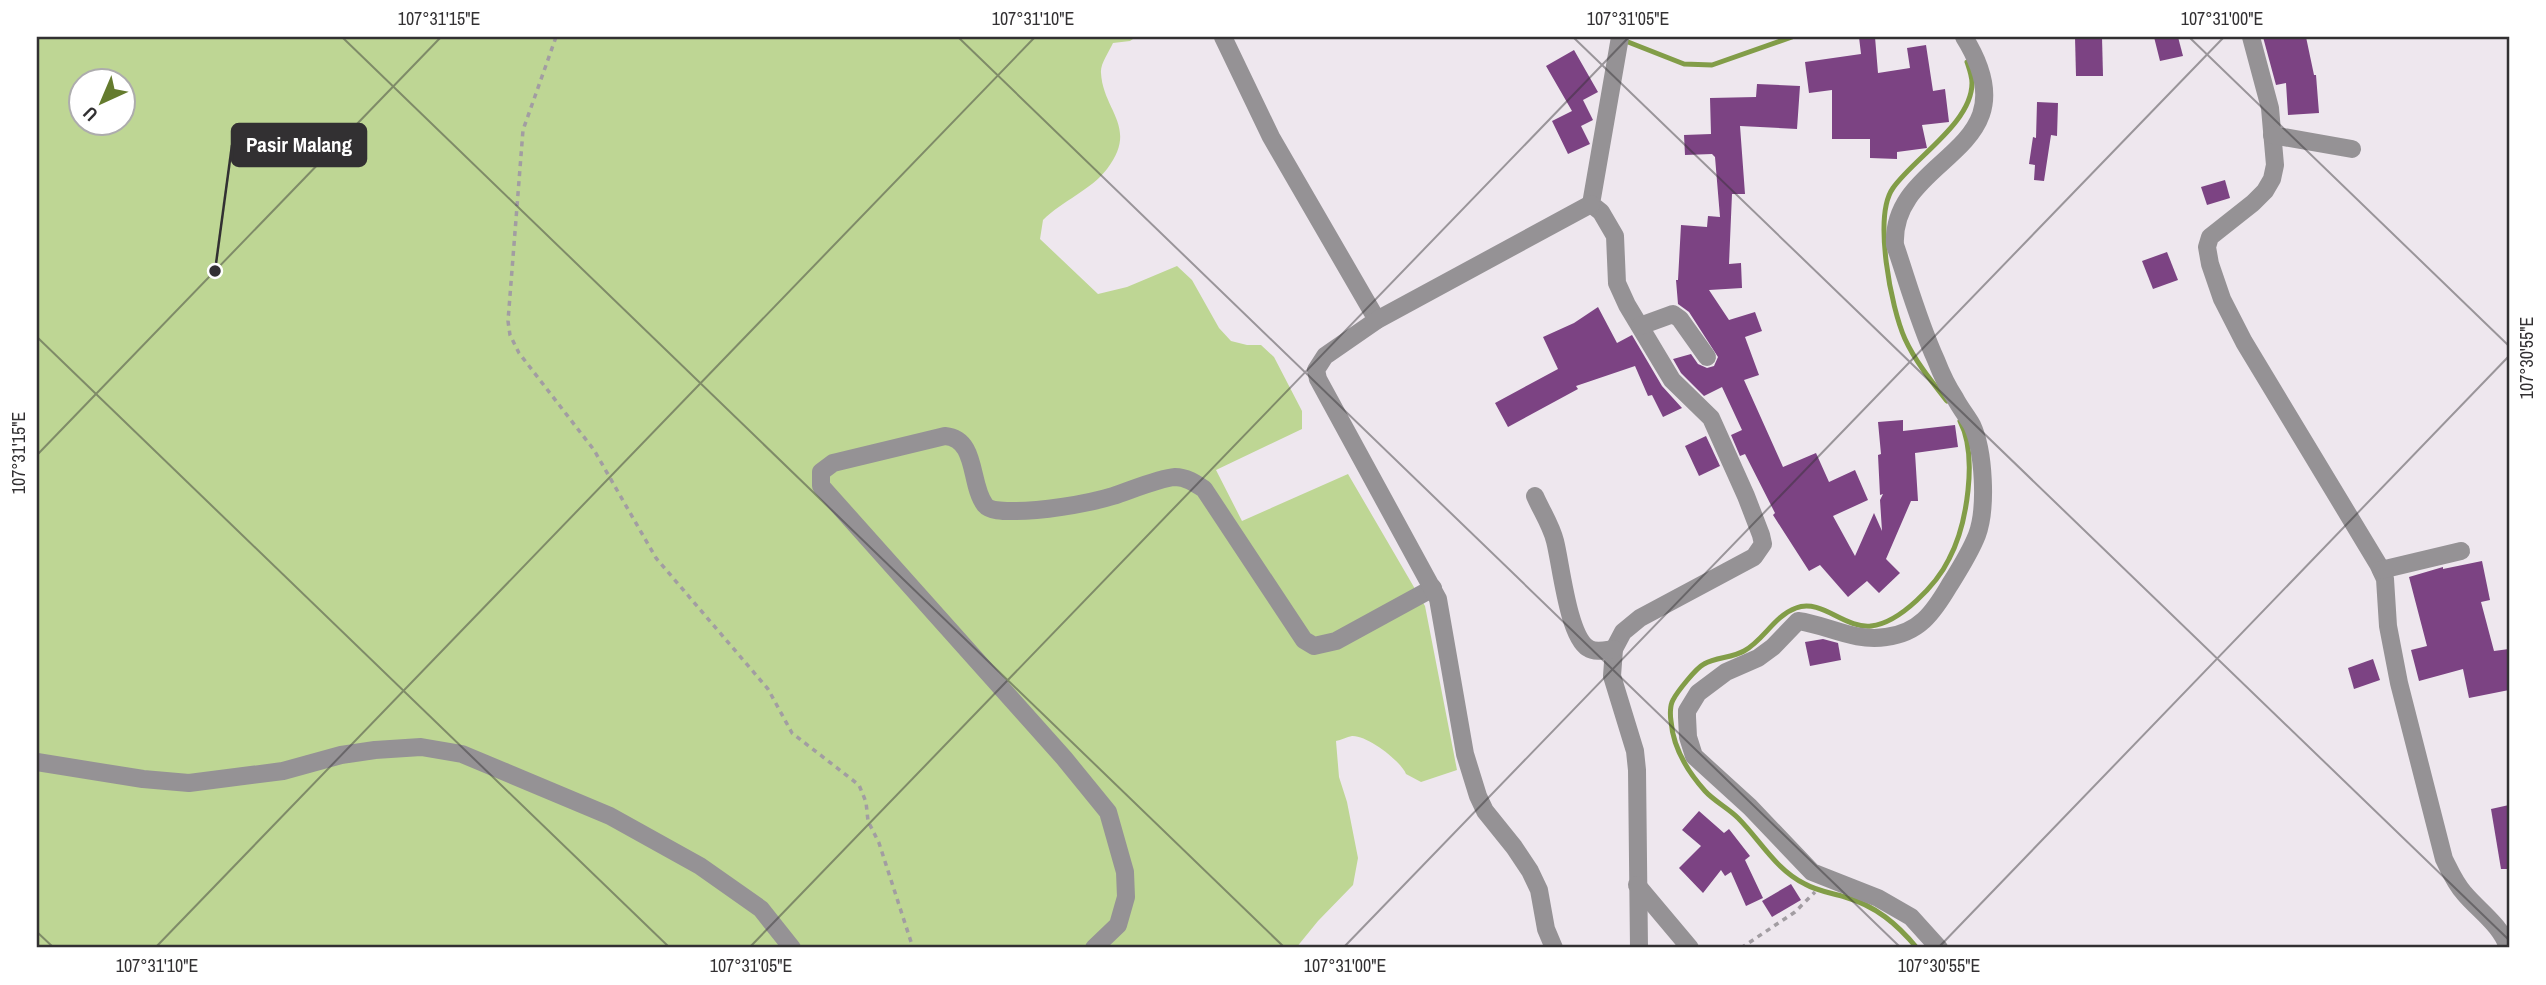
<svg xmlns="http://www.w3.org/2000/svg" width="2546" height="985" font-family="'Archivo Narrow',sans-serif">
<rect width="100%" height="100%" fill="#eee7ee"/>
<path fill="#bed694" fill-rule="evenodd" d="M37,37H1136L1130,41L1113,43C1109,52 1100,64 1101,73C1103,111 1139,127 1107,169C1091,190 1062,201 1043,220L1040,239L1098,294L1127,287L1177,266L1192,280L1219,328L1231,341L1247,345H1261L1274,357L1302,411V429L1216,470L1242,521L1348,474L1425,606L1457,770L1421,782L1406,774C1401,761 1367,735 1352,736C1347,737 1341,740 1336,741L1339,777L1347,802L1358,858L1353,885L1318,921L1296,948H37ZM80,80H122V122H80Z"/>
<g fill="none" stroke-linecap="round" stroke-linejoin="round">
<g stroke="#829d48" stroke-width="5">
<path d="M1623,40L1684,64L1712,65L1792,37"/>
<path d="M1947,401C1932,382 1915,361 1905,339C1891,308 1873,216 1893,188C1914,158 1972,123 1972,83C1972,76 1969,68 1967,62"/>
<path d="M1917,948C1897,924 1876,906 1845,897C1832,893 1817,891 1805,884C1776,870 1760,840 1738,818C1728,808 1714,801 1705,791C1688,772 1673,747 1671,721C1670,715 1670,705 1673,700C1677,692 1696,668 1704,664C1716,657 1732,658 1744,651C1764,640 1774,616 1796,608C1821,598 1845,629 1871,626C1900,623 1937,584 1949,559C1967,525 1978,456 1960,421"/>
</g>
</g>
<g fill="#7c4383">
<path d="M1859,37H1875L1878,73L1910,68L1907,48L1926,45L1933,91L1945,89L1949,122L1922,125L1927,148L1897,152V159L1870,158V139H1832V90L1809,93L1805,62L1861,54Z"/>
<path d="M2075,37H2102L2103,76H2076Z"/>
<path d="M2154,37H2178L2183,56L2160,61Z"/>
<path d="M2263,37H2306L2314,75H2316L2319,113L2288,115L2286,83L2276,85Z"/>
<path d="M1574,50L1598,92L1583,100L1593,120L1581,126L1590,144L1568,154L1552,121L1572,111L1546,66Z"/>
<path d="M1757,84L1800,86L1797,129L1740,126L1745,194H1732L1729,264L1741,263L1742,288L1709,290L1729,320L1755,312L1762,331L1745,337L1759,375L1744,380L1783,467L1816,453L1829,482L1855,470L1868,500L1833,516L1855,556L1874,513L1882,531L1880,500L1883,494L1880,495L1878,455L1881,454L1878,422L1903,420V431L1955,425L1958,447L1915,453L1918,501H1911L1886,559L1900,573L1879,593L1867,581L1848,597L1820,565L1809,571L1773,515L1775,513L1745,454L1740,456L1731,435L1742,430L1722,387L1704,396L1681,373L1673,359L1691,354L1698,364L1707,368L1714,366L1718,357L1689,312L1678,304L1676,280H1678L1681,225L1707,227L1708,216L1720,217L1715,157L1712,154L1685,155L1684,135L1711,134L1710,98L1756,97Z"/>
<path d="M2037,102L2058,103L2057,136L2051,135L2044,181L2034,180L2035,165L2029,164L2033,137L2036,138Z"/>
<path d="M2225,180L2230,198L2207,205L2201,187Z"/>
<path d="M2167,252L2178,280L2153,289L2142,261Z"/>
<path d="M1598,307L1617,343L1632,335L1662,386L1682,408L1663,417L1652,395L1648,396L1635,366L1576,386L1578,389L1508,427L1495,403L1558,369L1543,337L1574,323Z"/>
<path d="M1706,436L1720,466L1699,476L1685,446Z"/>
<path d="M2482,561L2490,600L2481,602L2494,651L2509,649V690L2469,698L2463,669L2419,681L2411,650L2427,646L2409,577L2443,567V569Z"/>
<path d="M1823,639L1838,643L1841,660L1810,666L1805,642Z"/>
<path d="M2373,659L2380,680L2354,689L2348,668Z"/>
<path d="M2509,805V869H2501L2491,809Z"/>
<path d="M1699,811L1724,833L1729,829L1750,856L1745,860L1763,898L1746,906L1731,872L1725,876L1721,870L1703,893L1679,868L1701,846L1682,830Z"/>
<path d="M1791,884L1801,900L1772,917L1762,901Z"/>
</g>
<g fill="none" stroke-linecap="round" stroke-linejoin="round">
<g stroke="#a29da2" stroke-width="3.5" stroke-dasharray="5 5" stroke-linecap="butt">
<path d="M556,37L523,130L508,321L510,335L519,353L594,450L656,558L768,689L792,733L859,785L866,802L868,821L879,843L913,948"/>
<path d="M1741,948L1795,912L1815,892"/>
</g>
<g stroke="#959295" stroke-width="18">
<path d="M1223,37L1271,137L1377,320"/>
<path d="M1620,37L1591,204L1601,212L1615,236L1617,283L1627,305L1672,380L1711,418L1746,496L1761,535L1763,544L1754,557L1640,618L1623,632L1614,649L1612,676L1635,751L1637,770L1639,948"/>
<path d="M2251,37L2270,108L2275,165L2272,179L2265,191L2253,203L2210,237L2207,247L2210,264L2222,299L2244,342L2378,564L2385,579L2388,626L2399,683L2444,859C2450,871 2455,883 2464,893C2478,910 2502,926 2508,948"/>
<path d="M2272,135L2352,149"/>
<path d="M1640,326L1673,314L1680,319L1707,357"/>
<path d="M1535,496C1541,510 1551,525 1555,541C1561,564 1568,636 1588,648C1595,653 1606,650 1614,649"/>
<path d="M2381,570L2461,551"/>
<path d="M37,762L143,779L189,783L283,771L341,755L375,750L421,747L462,754L610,816L700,866L761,909L792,948"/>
<path d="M1637,885L1690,948"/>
<path d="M1094,948L1118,925L1126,897L1125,872L1108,812L1064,758L821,486V472L833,463L945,436C978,439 969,484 985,505C990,511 1004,511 1011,511C1037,512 1087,504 1113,496C1129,491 1159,478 1175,477C1186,477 1195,483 1204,489L1304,640L1314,646L1336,641L1433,588"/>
<path d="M1554,948L1546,929L1539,890L1530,871L1514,847L1485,811L1478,796L1465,754L1438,599L1318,379L1316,370L1325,356L1377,320L1591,204"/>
<path d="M1939,948L1911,917L1878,898L1812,872L1750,807L1694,756L1688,737L1687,717V711L1698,693L1726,672L1758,658L1773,647L1798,621C1828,625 1854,642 1886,637C1919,633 1933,613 1949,586C1959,570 1970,553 1977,535C1987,508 1984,451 1972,425C1967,416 1960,408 1955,398C1947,386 1941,373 1936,360C1919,323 1908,283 1895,245C1890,154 2037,154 1964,37"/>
</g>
</g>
<path fill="none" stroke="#323032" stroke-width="2" stroke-opacity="0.45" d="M342,37L1285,948M958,37L1901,948M1573,37L2509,940M2189,37L2509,346M37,337L670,948M37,455L441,37M37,932L54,948M155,948L1035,37M749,948L1629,37M1343,948L2224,37M1938,948L2509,356"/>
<path fill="none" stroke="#323032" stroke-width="2.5" d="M215 271L232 145"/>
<circle fill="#323032" stroke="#fff" stroke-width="2.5" cx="215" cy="271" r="7"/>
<rect fill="#323032" stroke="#323032" stroke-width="2.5" x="232" y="124" width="134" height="42" rx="7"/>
<g font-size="21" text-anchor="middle" font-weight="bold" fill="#fff">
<text x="299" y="152">Pasir Malang</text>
</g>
<rect width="2546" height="985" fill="none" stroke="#ffffff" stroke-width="77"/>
<g transform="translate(102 102) rotate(224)"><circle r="33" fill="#ffffff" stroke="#adacad" stroke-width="2"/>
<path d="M0-5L12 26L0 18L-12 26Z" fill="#647b2e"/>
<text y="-10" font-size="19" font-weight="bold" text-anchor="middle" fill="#323032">U</text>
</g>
<rect x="38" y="38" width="2470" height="908" fill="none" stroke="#323032" stroke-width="2.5"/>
<g font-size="18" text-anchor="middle" fill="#323032">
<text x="439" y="25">107°31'15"E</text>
<text x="1033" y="25">107°31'10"E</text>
<text x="1628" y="25">107°31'05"E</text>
<text x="2222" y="25">107°31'00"E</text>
<text transform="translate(2527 358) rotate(-90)" y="6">107°30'55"E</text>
<text transform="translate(19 453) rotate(-90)" y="6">107°31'15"E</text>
<text x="157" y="972">107°31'10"E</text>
<text x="751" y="972">107°31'05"E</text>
<text x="1345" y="972">107°31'00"E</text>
<text x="1939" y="972">107°30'55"E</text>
</g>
</svg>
